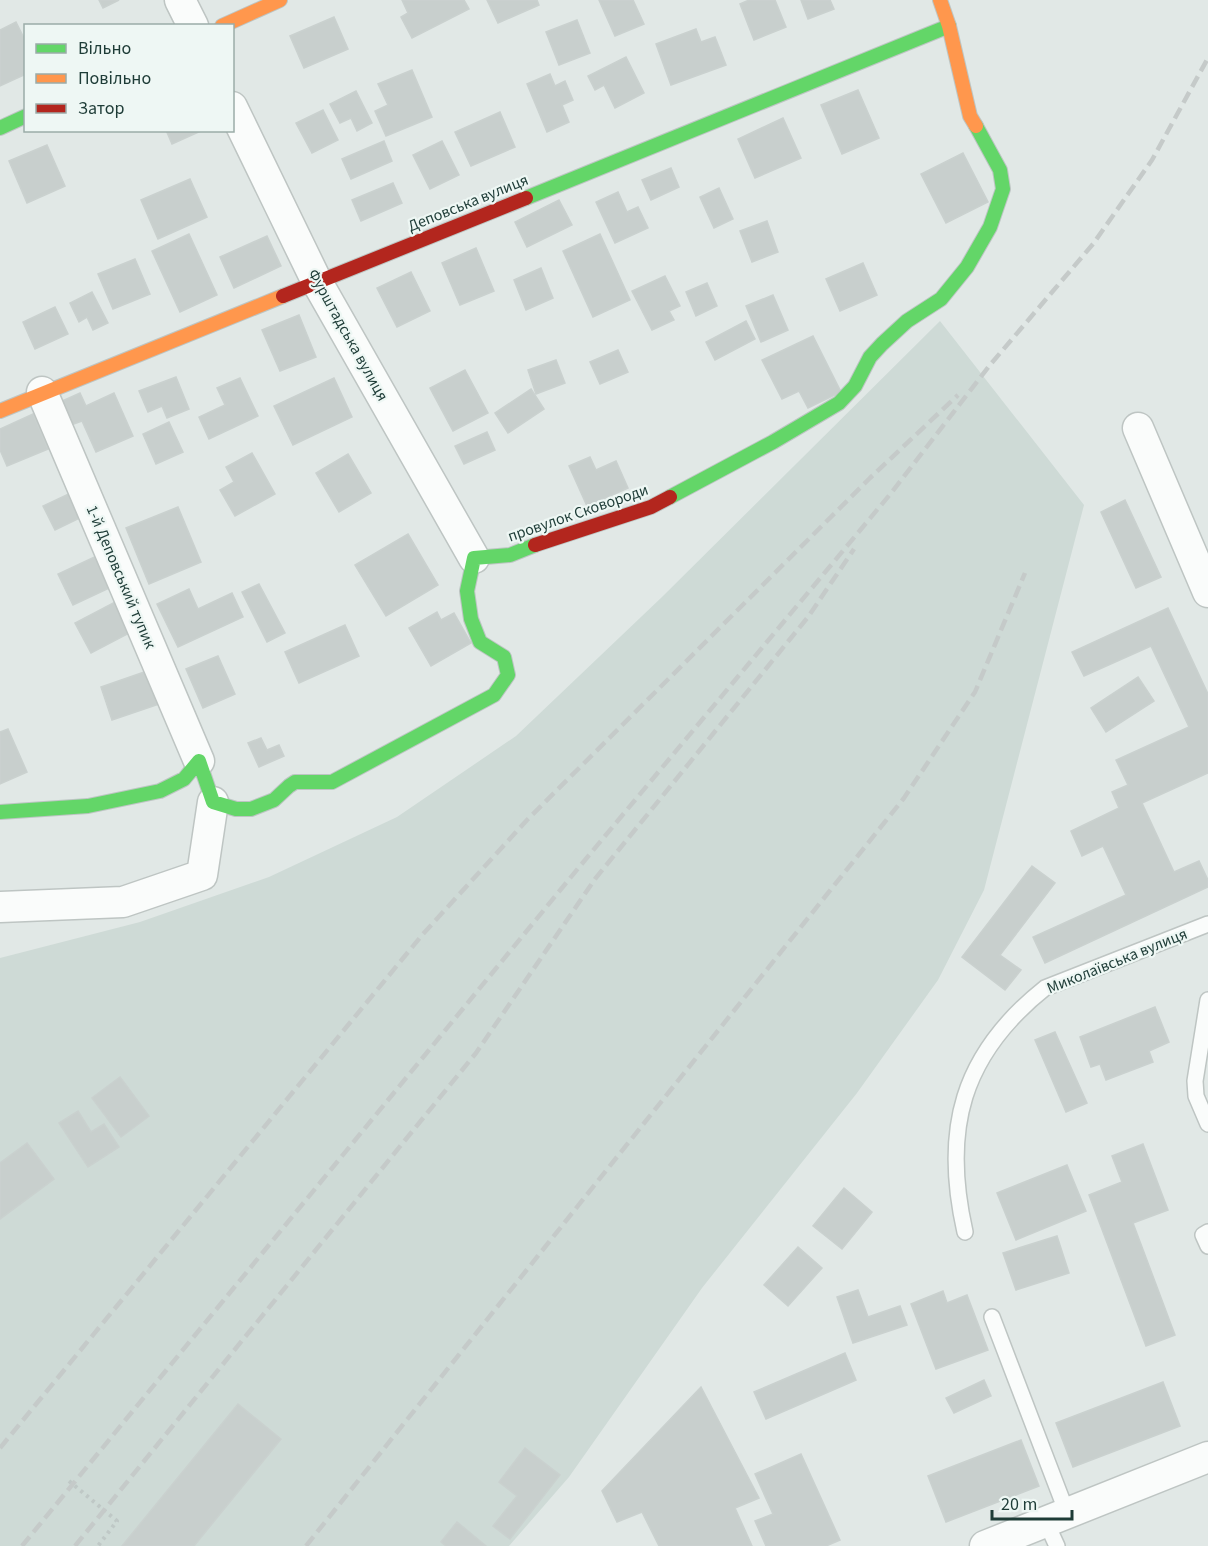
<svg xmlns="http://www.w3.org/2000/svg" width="1208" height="1546" font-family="'Source Sans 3',sans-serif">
<rect width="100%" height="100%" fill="#e1e8e6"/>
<path fill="#cedad6" d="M940,321L1084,505L984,890L938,980L857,1093L702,1288L569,1477L509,1546H0V958L140,922L269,877L397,817L516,736L662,597Z"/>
<g fill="#c8cfcd" stroke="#cad1cf" stroke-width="1.5">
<path d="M99,0H119L103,8Z"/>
<path d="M402,0H464L469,9L412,38L401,17L408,13Z"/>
<path d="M487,0H537L539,5L498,23Z"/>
<path d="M599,0H633L644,24L615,36Z"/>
<path d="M749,0H775L786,27L754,40L740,4Z"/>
<path d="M801,0H830L834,9L808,19Z"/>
<path d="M334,17L348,49L304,68L290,36Z"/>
<path d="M577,20L590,53L559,65L546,32Z"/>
<path d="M16,22L26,42V74L0,86V30Z"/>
<path d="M696,29L701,42L715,37L726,65L671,85L656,44Z"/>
<path d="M626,57L644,93L615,108L604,85L595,90L588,76Z"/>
<path d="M412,70L432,117L386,136L375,111L388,105L378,84Z"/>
<path d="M550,74L555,86L565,81L573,100L562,105L569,122L547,132L527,84Z"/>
<path d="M858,90L879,138L842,154L821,105Z"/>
<path d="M356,91L372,123L357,131L351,118L340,123L330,104Z"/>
<path d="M323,110L338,140L312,153L296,123Z"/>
<path d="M500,112L515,147L471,166L455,132Z"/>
<path d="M783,118L801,158L755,178L738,139Z"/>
<path d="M166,130H203L172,144Z"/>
<path d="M384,141L392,161L351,179L342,159Z"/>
<path d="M442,141L459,175L430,189L413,155Z"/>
<path d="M47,145L65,186L27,203L9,161Z"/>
<path d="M963,153L988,202L946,223L921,174Z"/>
<path d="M671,168L679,187L651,200L642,180Z"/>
<path d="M190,179L207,217L158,239L141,200Z"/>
<path d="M393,183L402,203L361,221L352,200Z"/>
<path d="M719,188L733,219L714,228L700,197Z"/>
<path d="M618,192L627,212L638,207L648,228L615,243L596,202Z"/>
<path d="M559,200L572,225L527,247L515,222Z"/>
<path d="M767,221L778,252L752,262L740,231Z"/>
<path d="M189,234L217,295L180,312L152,251Z"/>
<path d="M600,234L630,300L593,317L563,251Z"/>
<path d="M267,236L281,266L234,288L220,257Z"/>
<path d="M476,248L494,291L460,305L442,263Z"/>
<path d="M135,259L150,294L113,309L98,274Z"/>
<path d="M863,263L877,295L840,311L826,279Z"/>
<path d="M541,268L553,298L526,310L514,280Z"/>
<path d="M411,272L430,311L397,327L377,288Z"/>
<path d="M665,276L680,306L669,311L674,320L652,330L632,291Z"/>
<path d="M707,283L717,306L696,316L686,292Z"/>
<path d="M92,292L108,323L93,330L87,317L79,322L70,303Z"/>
<path d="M773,295L788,330L761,342L746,306Z"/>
<path d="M55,307L68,334L35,349L23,322Z"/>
<path d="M299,315L316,357L280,371L262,330Z"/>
<path d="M746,321L755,339L715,360L706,342Z"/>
<path d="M813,336L841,392L808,408L799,391L782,399L762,360Z"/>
<path d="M618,350L628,372L600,384L590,362Z"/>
<path d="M556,360L565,383L536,394L528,370Z"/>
<path d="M465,370L488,413L453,431L430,388Z"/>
<path d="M176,377L189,409L167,418L162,406L148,412L139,391Z"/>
<path d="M240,378L258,416L209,439L199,417L225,405L217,388Z"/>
<path d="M334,378L352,417L293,445L274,406Z"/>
<path d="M531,389L544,409L508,433L495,413Z"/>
<path d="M80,393L86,406L114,393L133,436L96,452L82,421L68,426L58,403Z"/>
<path d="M33,414L48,449L7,466L0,450V429Z"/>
<path d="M169,422L183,452L156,464L143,434Z"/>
<path d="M487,432L495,450L464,464L455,446Z"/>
<path d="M252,453L275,494L235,516L220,490L234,482L226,467Z"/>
<path d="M348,454L371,493L339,512L316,473Z"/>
<path d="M590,457L596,470L616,461L628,488L587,506L569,466Z"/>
<path d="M75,491L86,515L55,530L43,506Z"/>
<path d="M1125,500L1161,577L1136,588L1101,512Z"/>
<path d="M178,507L201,562L149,584L126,528Z"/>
<path d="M408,534L438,585L386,616L355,565Z"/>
<path d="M103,553L118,584L73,605L58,574Z"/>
<path d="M259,584L285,633L267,642L242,592Z"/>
<path d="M189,589L198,609L232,593L243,617L178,647L157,604Z"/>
<path d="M119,600L135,630L91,653L75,623Z"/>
<path d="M1168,608L1208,694V773L1142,803L1174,872L1199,861L1208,880V887L1045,963L1033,937L1126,895L1103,846L1082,856L1071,831L1119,808L1112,792L1128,785L1116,760L1189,727L1151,646L1084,676L1072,652Z"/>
<path d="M437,612L441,620L454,613L471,643L431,666L409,628Z"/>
<path d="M345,625L359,656L299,683L285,652Z"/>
<path d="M218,656L235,694L203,708L186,669Z"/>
<path d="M150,670L162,703L112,720L101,687Z"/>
<path d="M1138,677L1154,701L1106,732L1091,708Z"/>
<path d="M8,729L27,772L0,784V732Z"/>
<path d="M261,738L267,750L279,745L284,756L259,767L248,743Z"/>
<path d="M1032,866L1055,883L1000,955L1021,970L1005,990L962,957Z"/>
<path d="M1155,1007L1169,1042L1149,1051L1153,1062L1106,1080L1100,1064L1091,1067L1080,1037Z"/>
<path d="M1055,1032L1087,1103L1066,1112L1035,1040Z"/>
<path d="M120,1077L149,1116L121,1137L92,1098Z"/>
<path d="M78,1111L91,1132L104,1124L119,1147L88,1167L59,1123Z"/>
<path d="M27,1143L54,1179L0,1219V1163Z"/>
<path d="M1143,1144L1168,1210L1133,1223L1175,1335L1146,1346L1089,1195L1122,1182L1112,1156Z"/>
<path d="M1067,1165L1086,1211L1016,1240L997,1193Z"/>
<path d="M844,1188L872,1212L842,1249L813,1226Z"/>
<path d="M1057,1236L1069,1273L1016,1290L1003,1253Z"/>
<path d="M798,1247L822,1268L788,1306L764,1285Z"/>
<path d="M858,1290L868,1317L900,1306L907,1325L853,1343L837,1297Z"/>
<path d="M943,1291L947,1303L967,1295L988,1350L936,1369L911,1304Z"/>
<path d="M845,1353L856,1380L766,1419L754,1392Z"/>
<path d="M984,1380L991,1396L954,1413L946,1398Z"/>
<path d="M1163,1382L1180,1426L1073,1467L1056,1423Z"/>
<path d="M701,1387L759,1498L735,1508L752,1546H659L642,1512L617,1522L602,1491Z"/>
<path d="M238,1404L281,1439L194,1546H122Z"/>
<path d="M1021,1440L1039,1486L946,1522L928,1476Z"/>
<path d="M525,1448L560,1475L510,1539L493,1526L517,1496L499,1482Z"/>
<path d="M801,1454L840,1540L826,1546H766L755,1521L773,1514L755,1474Z"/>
<path d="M457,1522L486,1546H446L441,1542Z"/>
</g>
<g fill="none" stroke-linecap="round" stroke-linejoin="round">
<g stroke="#bec5c3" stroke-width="18">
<g id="lane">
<path d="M1208,1000L1195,1081L1196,1096L1208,1124"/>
<path d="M965,1232C942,1130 961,1055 1045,988L1208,924"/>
<path d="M1208,1232L1203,1235L1208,1246"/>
<path d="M992,1317L1067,1513"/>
<path d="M1046,1522L1057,1546"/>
</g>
</g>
<g stroke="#bec5c3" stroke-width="33">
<g id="street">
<path d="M180,0L193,26"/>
<path d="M232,107L317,282L474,558"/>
<path d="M42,392L199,761"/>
<path d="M1138,428L1208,592"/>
<path d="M0,907L123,902L202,875L213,802"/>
<path d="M985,1546L1208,1457"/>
</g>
</g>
<g stroke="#bdc5c3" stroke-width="16">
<g id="fast">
<path d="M0,128L26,116"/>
<path d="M526,198L949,26"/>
<path d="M670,497L773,442L839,403L855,386L870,357L882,344L907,321L941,299L967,267L990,227L1003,189L1000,170L976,126"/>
<path d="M0,812L88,806L160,791L184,779L199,761L213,802L236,809H251L274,800L289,786L295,782H332L494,695L508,675L504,657L480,642L471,619L467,591L474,558L510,555L535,545"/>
</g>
</g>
<g stroke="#bdc5c3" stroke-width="16">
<g id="slow">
<path d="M940,0L949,26L970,116L976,126"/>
<path d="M222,26L280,0"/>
<path d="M0,411L283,296"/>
</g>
</g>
<g stroke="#bdc5c3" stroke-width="16">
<g id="jam">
<path d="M283,296L526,198"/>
<path d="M535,545L651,507L670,497"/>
</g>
</g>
<path stroke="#bfc8c6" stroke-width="4" stroke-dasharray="3 4.5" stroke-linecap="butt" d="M69,1481L117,1521L98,1546"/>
<use href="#lane" stroke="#fafcfb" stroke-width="15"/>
<use href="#street" stroke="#fafcfb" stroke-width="30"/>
<use href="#fast" stroke="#63d668" stroke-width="14"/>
<use href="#slow" stroke="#ff974d" stroke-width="14"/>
<use href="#jam" stroke="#b3261e" stroke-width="14"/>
<g stroke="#c5cac9" stroke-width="4.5" stroke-dasharray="12 6" stroke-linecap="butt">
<path d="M0,1448L423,934L527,820L870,478L958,395"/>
<path d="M22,1546L580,866L892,492L990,365L1093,244L1152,160L1208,58"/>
<path d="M75,1546L476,1053L595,879L808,617L854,549"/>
<path d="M306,1546L904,798L975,692L1025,573"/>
</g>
</g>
<g text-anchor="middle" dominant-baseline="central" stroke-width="4.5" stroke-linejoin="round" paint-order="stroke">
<g font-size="16" fill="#1e3c37" stroke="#eef7f4">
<text transform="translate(468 203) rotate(-22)">Деповська вулиця</text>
<text transform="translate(348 335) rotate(61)">Фурштадська вулиця</text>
<text transform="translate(578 513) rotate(-19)">провулок Сковороди</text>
<text transform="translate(121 577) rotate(67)">1-й Деповський тупик</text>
<text transform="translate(1117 961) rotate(-22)">Миколаївська вулиця</text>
</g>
</g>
<rect x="24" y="24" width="210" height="108" fill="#eef7f4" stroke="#9baca8" stroke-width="1.5"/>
<rect x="36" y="44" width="30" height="9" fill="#63d668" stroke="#9baca8" stroke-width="1.5"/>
<text x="78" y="54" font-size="18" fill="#1e3c37">Вільно</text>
<rect x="36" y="74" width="30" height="9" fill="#ff974d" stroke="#9baca8" stroke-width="1.5"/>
<text x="78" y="84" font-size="18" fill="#1e3c37">Повільно</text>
<rect x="36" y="104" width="30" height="9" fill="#b3261e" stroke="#9baca8" stroke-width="1.5"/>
<text x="78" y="114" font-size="18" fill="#1e3c37">Затор</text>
<path d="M992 1510v9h80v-9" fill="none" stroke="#1e3c37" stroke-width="3"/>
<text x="1001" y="1510" font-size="18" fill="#1e3c37" stroke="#eef7f4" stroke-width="4.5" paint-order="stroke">20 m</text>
</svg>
